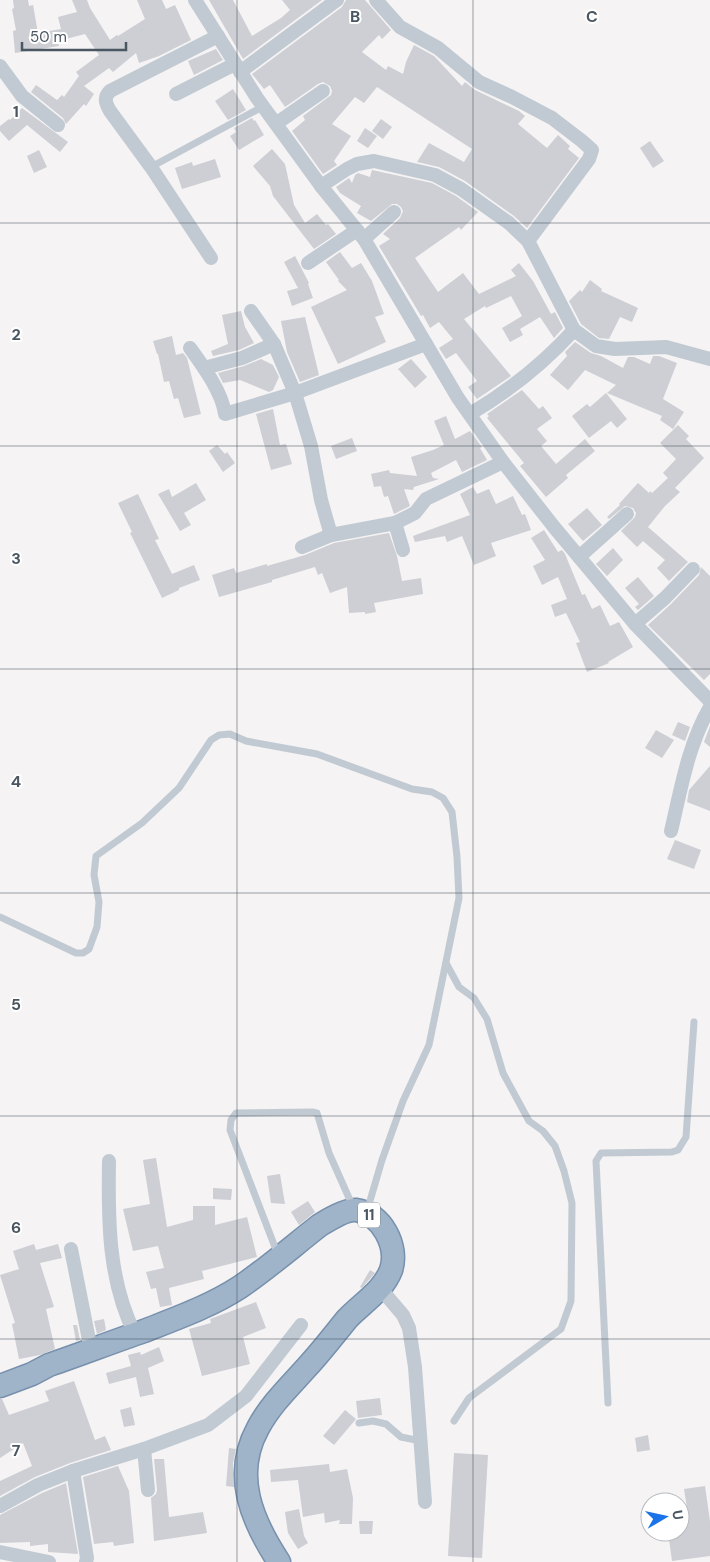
<svg xmlns="http://www.w3.org/2000/svg" width="710" height="1562" font-family="'DM Sans',sans-serif">
<rect width="100%" height="100%" fill="#f5f3f3"/>
<g fill="#cdcfd5">
<path d="M13,0H28L29,6L33,5L38,33L61,29L58,17L77,12L72,0H87L90,8L110,40L117,35L118,36L145,19L137,0H162L166,9L175,5L191,40L159,56L139,63L136,53L113,72L109,68L84,86L94,94L86,106L84,104L66,124L63,118L31,92L36,85L57,100L62,95L64,97L79,76L76,72L99,55L85,34L58,41L59,46L15,53L13,31L16,30L12,9L14,8Z"/>
<path d="M209,0H233L252,36L281,18L290,10L282,0H322L243,59Z"/>
<path d="M346,0H365L391,30L382,39L379,35L362,52L386,70L388,66L403,74L406,62L414,45L434,56L462,86L465,82L475,90L519,111L525,116L518,124L547,148L558,135L570,146L568,149L579,158L527,228L514,216L465,181L439,167L417,162L429,143L464,162L472,149L377,87L364,103L355,97L332,124L351,136L334,161L337,165L323,174L292,131L305,120L303,116L331,95L332,91L330,86L323,82L318,84L285,107L270,85L264,89L252,74L342,7Z"/>
<path d="M216,49L223,60L194,75L188,61Z"/>
<path d="M233,89L246,110L228,120L215,101Z"/>
<path d="M22,108L68,142L60,152L27,125L9,141L0,131V126L9,119L10,120Z"/>
<path d="M252,118L254,121L255,120L264,135L239,150L230,136L236,132L234,128Z"/>
<path d="M381,119L392,127L383,139L372,131Z"/>
<path d="M365,128L377,136L368,148L357,141Z"/>
<path d="M650,141L664,161L653,168L640,148Z"/>
<path d="M272,149L285,164L294,205L305,223L317,214L326,225L328,224L336,234L314,249L273,196L270,186L253,166Z"/>
<path d="M39,150L47,167L34,173L27,156Z"/>
<path d="M215,159L221,177L182,189L175,168L192,162L193,166Z"/>
<path d="M372,170L432,183L456,196L478,212L461,230L459,227L415,258L438,292L463,273L479,294L516,276L511,270L519,263L533,281L551,314L555,312L563,328L554,338L540,317L520,329L523,335L510,342L502,328L522,316L511,296L486,308L485,306L464,319L511,376L477,399L468,387L477,381L456,353L446,359L439,348L453,339L439,322L430,328L423,315L421,316L379,246L390,239L383,234L400,218L403,211L401,207L397,204H392L371,221L357,213L361,206L340,193L336,187L349,178L352,183L355,175L358,173L370,177Z"/>
<path d="M340,252L352,268L361,263L372,281L384,314L375,317L386,342L338,364L311,307L347,290L338,281L339,280L326,262Z"/>
<path d="M295,256L309,283L308,284L313,298L292,306L287,291L298,288L284,262Z"/>
<path d="M590,280L602,289L601,291L638,308L632,322L620,317L609,339L599,338L581,324L569,301L580,290L582,292Z"/>
<path d="M241,311L245,327L254,343L239,350L213,356L211,351L228,344L222,315Z"/>
<path d="M305,317L319,375L300,382L287,352L281,321Z"/>
<path d="M172,336L176,355L183,353L187,358L201,414L184,418L178,398L174,399L169,381L164,382L158,354H157L153,341Z"/>
<path d="M575,342L591,353L601,356L623,368L628,357H634L650,364L653,356H659L677,363L663,399L684,412L673,429L660,420L662,416L607,393L616,385L585,370L568,390L550,375L567,356L565,352Z"/>
<path d="M261,359L273,365L279,377L273,390L269,392L240,380L223,383L218,373L244,366Z"/>
<path d="M411,359L427,377L415,388L398,369Z"/>
<path d="M522,390L539,409L543,406L552,418L537,429L547,441L541,446L556,464L585,439L595,451L566,475L568,478L546,497L520,466L524,463L487,418L489,416L487,414Z"/>
<path d="M606,393L627,419L617,428L611,421L589,438L572,416L587,404L590,407Z"/>
<path d="M273,409L280,445L286,444L292,464L271,470L256,414Z"/>
<path d="M446,416L455,439L470,431L482,447L480,448L487,460L462,472L456,460L431,473L433,478L439,479L414,487L413,490L404,489L410,506L394,514L388,496L384,497L381,486L374,487L371,474L389,470L390,473L417,476L411,457L433,450L444,445L434,421Z"/>
<path d="M678,425L689,436L686,439L704,458L675,488L680,492L665,506L648,527L688,562L669,581L657,568L665,560L643,541L637,547L621,531L635,517L636,513L633,508L625,506L609,519L607,517L620,505L619,504L638,483L649,493L650,491L652,493L668,478L663,473L676,459L660,443Z"/>
<path d="M352,438L357,451L336,459L331,446Z"/>
<path d="M217,445L225,454L227,452L235,463L223,472L209,451Z"/>
<path d="M196,483L206,500L184,513L191,525L180,531L158,494L169,489L172,497Z"/>
<path d="M473,487L477,494L489,489L496,504L513,496L522,515L525,514L531,530L491,543L496,556L474,565L462,536L447,542L445,536L415,542L413,536L470,515L460,494Z"/>
<path d="M138,494L159,539L155,540L172,574L194,565L200,580L179,588V590L162,598L138,549L130,533L132,532L118,503Z"/>
<path d="M587,508L602,525L583,541L568,524Z"/>
<path d="M544,530L558,552L562,550L565,554L582,595L585,594L592,609L600,605L610,626L619,622L633,647L608,662L609,663L587,672L576,643L580,642L566,613L555,617L551,605L567,599L558,577L542,585L533,566L545,560L531,538Z"/>
<path d="M389,533L397,556L402,581L421,578L423,594L374,603L376,612L365,614V612L349,613L347,587L330,593L322,573L318,575L315,567L272,580V582L219,597L212,575L234,568L236,573L267,564V566L305,555L334,543Z"/>
<path d="M613,548L623,560L607,576L596,564Z"/>
<path d="M701,567L710,576V674L704,680L648,625L671,604L699,575Z"/>
<path d="M638,577L654,596L638,610L635,607L639,604L625,588Z"/>
<path d="M678,722L690,727L685,741L672,735Z"/>
<path d="M710,726V747L704,742Z"/>
<path d="M656,730L674,740L662,758L645,748Z"/>
<path d="M710,766V811L687,802L689,790Z"/>
<path d="M675,840L701,850L694,869L667,859Z"/>
<path d="M156,1158L167,1227L193,1220V1206H215V1225L247,1217L257,1257L202,1271L204,1279L169,1288L172,1305L160,1307L156,1288L151,1289L146,1272L164,1268L158,1246L133,1251L123,1209L150,1204L143,1160Z"/>
<path d="M280,1174L285,1204L271,1203L267,1176Z"/>
<path d="M213,1188L232,1189L231,1200L213,1199Z"/>
<path d="M308,1201L315,1212L299,1225L291,1212Z"/>
<path d="M34,1244L36,1250L58,1244L62,1258L40,1263L54,1307L46,1309L55,1349L40,1355L19,1359L12,1324L15,1323L0,1275L19,1269L13,1251Z"/>
<path d="M370,1270L375,1273L362,1288L360,1287Z"/>
<path d="M256,1302L266,1328L243,1337L250,1364L202,1376L189,1329L211,1323L210,1319Z"/>
<path d="M104,1319L106,1330L97,1334L94,1321Z"/>
<path d="M73,1325H77L80,1340L76,1341Z"/>
<path d="M159,1347L164,1361L148,1368L154,1394L140,1397L136,1377L109,1384L106,1373L131,1366L128,1355L140,1352L141,1355Z"/>
<path d="M74,1381L95,1440L105,1436L111,1450L70,1463L35,1477L0,1496V1481L32,1466L23,1443L0,1458V1399H2L9,1415L49,1401L45,1391Z"/>
<path d="M380,1398L382,1415L358,1418L356,1401Z"/>
<path d="M131,1407L135,1425L124,1427L120,1410Z"/>
<path d="M345,1410L356,1419L334,1445L323,1436Z"/>
<path d="M648,1435L650,1450L637,1452L635,1438Z"/>
<path d="M229,1448L236,1449L233,1463L234,1487L226,1486Z"/>
<path d="M454,1453L488,1455L482,1558L448,1556Z"/>
<path d="M154,1459H164L169,1517L203,1512L207,1533L154,1541L151,1498L156,1494L157,1490Z"/>
<path d="M329,1464L330,1472L347,1469L353,1498L352,1524H339L340,1520L325,1523L324,1513L303,1517L298,1480L271,1482L270,1470Z"/>
<path d="M118,1466L129,1491L134,1543L114,1546L113,1542L94,1544L83,1477Z"/>
<path d="M66,1483L78,1554L48,1552V1544L30,1546V1542L0,1543V1515L42,1493Z"/>
<path d="M705,1486L710,1521V1556L672,1561L668,1532H680V1509L687,1508L684,1489Z"/>
<path d="M299,1509L304,1536L308,1543L298,1549L288,1533L285,1512Z"/>
<path d="M359,1521H373L372,1534H360Z"/>
</g>
<g fill="none" stroke-linecap="round" stroke-linejoin="round">
<g stroke="#7690ad" stroke-width="25">
<path id="trunk" d="M0,1386L32,1374L49,1365C81,1354 112,1342 144,1331C177,1318 211,1306 240,1287C268,1268 293,1246 320,1225C328,1220 346,1209 356,1210C381,1213 399,1246 391,1270C383,1291 362,1303 347,1319C334,1335 321,1352 307,1367C290,1386 270,1405 258,1428C232,1475 252,1521 279,1562"/>
</g>
<g stroke="#c1cad2" stroke-width="7">
<path d="M151,167L264,106"/>
<path d="M0,917L76,953H83L89,949L97,927L99,902L94,875L96,856L142,823L179,788L211,740L219,735L230,734L246,741L317,754L412,789L432,792L443,798L452,812L457,857L459,898L429,1045L403,1101L382,1160L367,1211"/>
<path d="M446,963L459,987L474,998L487,1019L503,1073L529,1121L543,1131L555,1146L564,1171L572,1203L571,1301L561,1329L469,1398L454,1421"/>
<path d="M278,1255L230,1130L231,1120L236,1113L312,1112L317,1113L329,1153L353,1207"/>
<path d="M608,1403L596,1161L601,1153L672,1152L678,1150L686,1137L694,1022"/>
<path d="M359,1423L373,1421L386,1424L401,1437L421,1441"/>
</g>
<g stroke="#c1cad2" stroke-width="14">
<path d="M195,0L257,98L321,186L364,239L458,398L503,462L554,527L635,624L710,701"/>
<path d="M376,0L400,27L438,48L479,82L510,96L552,118L582,141L592,150L589,159L528,241"/>
<path d="M0,66L22,96L58,125"/>
<path d="M240,72L337,0"/>
<path d="M176,94L235,64"/>
<path d="M277,123L323,91"/>
<path d="M321,186L347,169L357,164L374,161L435,175L461,189L509,223L528,241L574,330L596,346L615,349L666,347L710,359"/>
<path d="M364,239L394,212"/>
<path d="M211,258L151,167L110,111C106,104 103,98 110,91L218,36"/>
<path d="M308,263L357,230"/>
<path d="M251,311L274,344L295,393L311,446L321,500L331,535"/>
<path d="M190,348C203,366 222,392 225,414L295,393L426,344"/>
<path d="M204,368L242,358L274,344"/>
<path d="M470,414C509,391 543,364 574,330"/>
<path d="M395,523L403,550"/>
<path d="M302,547L331,535L395,523L415,513L426,499L503,462"/>
<path d="M579,557L627,514"/>
<path d="M635,624L665,598L693,569"/>
<path d="M671,831C681,789 688,745 710,707"/>
<path d="M109,1161C108,1219 108,1281 135,1334"/>
<path d="M71,1249L91,1350"/>
<path d="M380,1288L403,1315L409,1328L415,1367L425,1502"/>
<path d="M144,1449L148,1490"/>
<path d="M0,1506L38,1485L73,1471"/>
<path d="M0,1552L49,1562"/>
<path d="M86,1562L87,1558L73,1471L144,1449L208,1425L246,1396L301,1325"/>
</g>
<use href="#trunk" stroke="#9fb4c9" stroke-width="22"/>
</g>
<path fill="none" stroke="#4a5661" stroke-width="1" stroke-opacity="0.55" d="M237,0V1562M473,0V1562M0,223H710M0,446H710M0,669H710M0,893H710M0,1116H710M0,1339H710"/>
<g text-anchor="middle" dominant-baseline="central" stroke-width="4" stroke-linejoin="round" paint-order="stroke">
<rect fill="#fff" stroke="#808990" stroke-width="1" x="358" y="1202.5" width="22" height="25" rx="4"/>
<g font-size="15" font-weight="bold" fill="#4a5661">
<text x="369" y="1215">11</text>
</g>
</g>
<g font-size="16" text-anchor="middle" font-weight="bold" fill="#4a5661" stroke="#fff" stroke-width="4" stroke-linejoin="round" paint-order="stroke">
<text x="355" y="22">B</text>
<text x="592" y="22">C</text>
<text x="16" y="117">1</text>
<text x="16" y="340">2</text>
<text x="16" y="564">3</text>
<text x="16" y="787">4</text>
<text x="16" y="1010">5</text>
<text x="16" y="1233">6</text>
<text x="16" y="1456">7</text>
</g>
<g transform="translate(665 1517) rotate(81)"><circle r="24" fill="#ffffff" stroke="#b7bbc0"/>
<path d="M0-4L9 19L0 12L-9 19Z" fill="#1a73e8"/>
<text y="-8" font-size="14" font-weight="bold" text-anchor="middle" fill="#4a5661">U</text>
</g>
<path d="M22 42v8h104v-8" fill="none" stroke="#4a5661" stroke-width="2.5"/>
<text x="30" y="42" font-size="15" fill="#4a5661" stroke="#ffffff" stroke-width="4" paint-order="stroke">50 m</text>
</svg>
